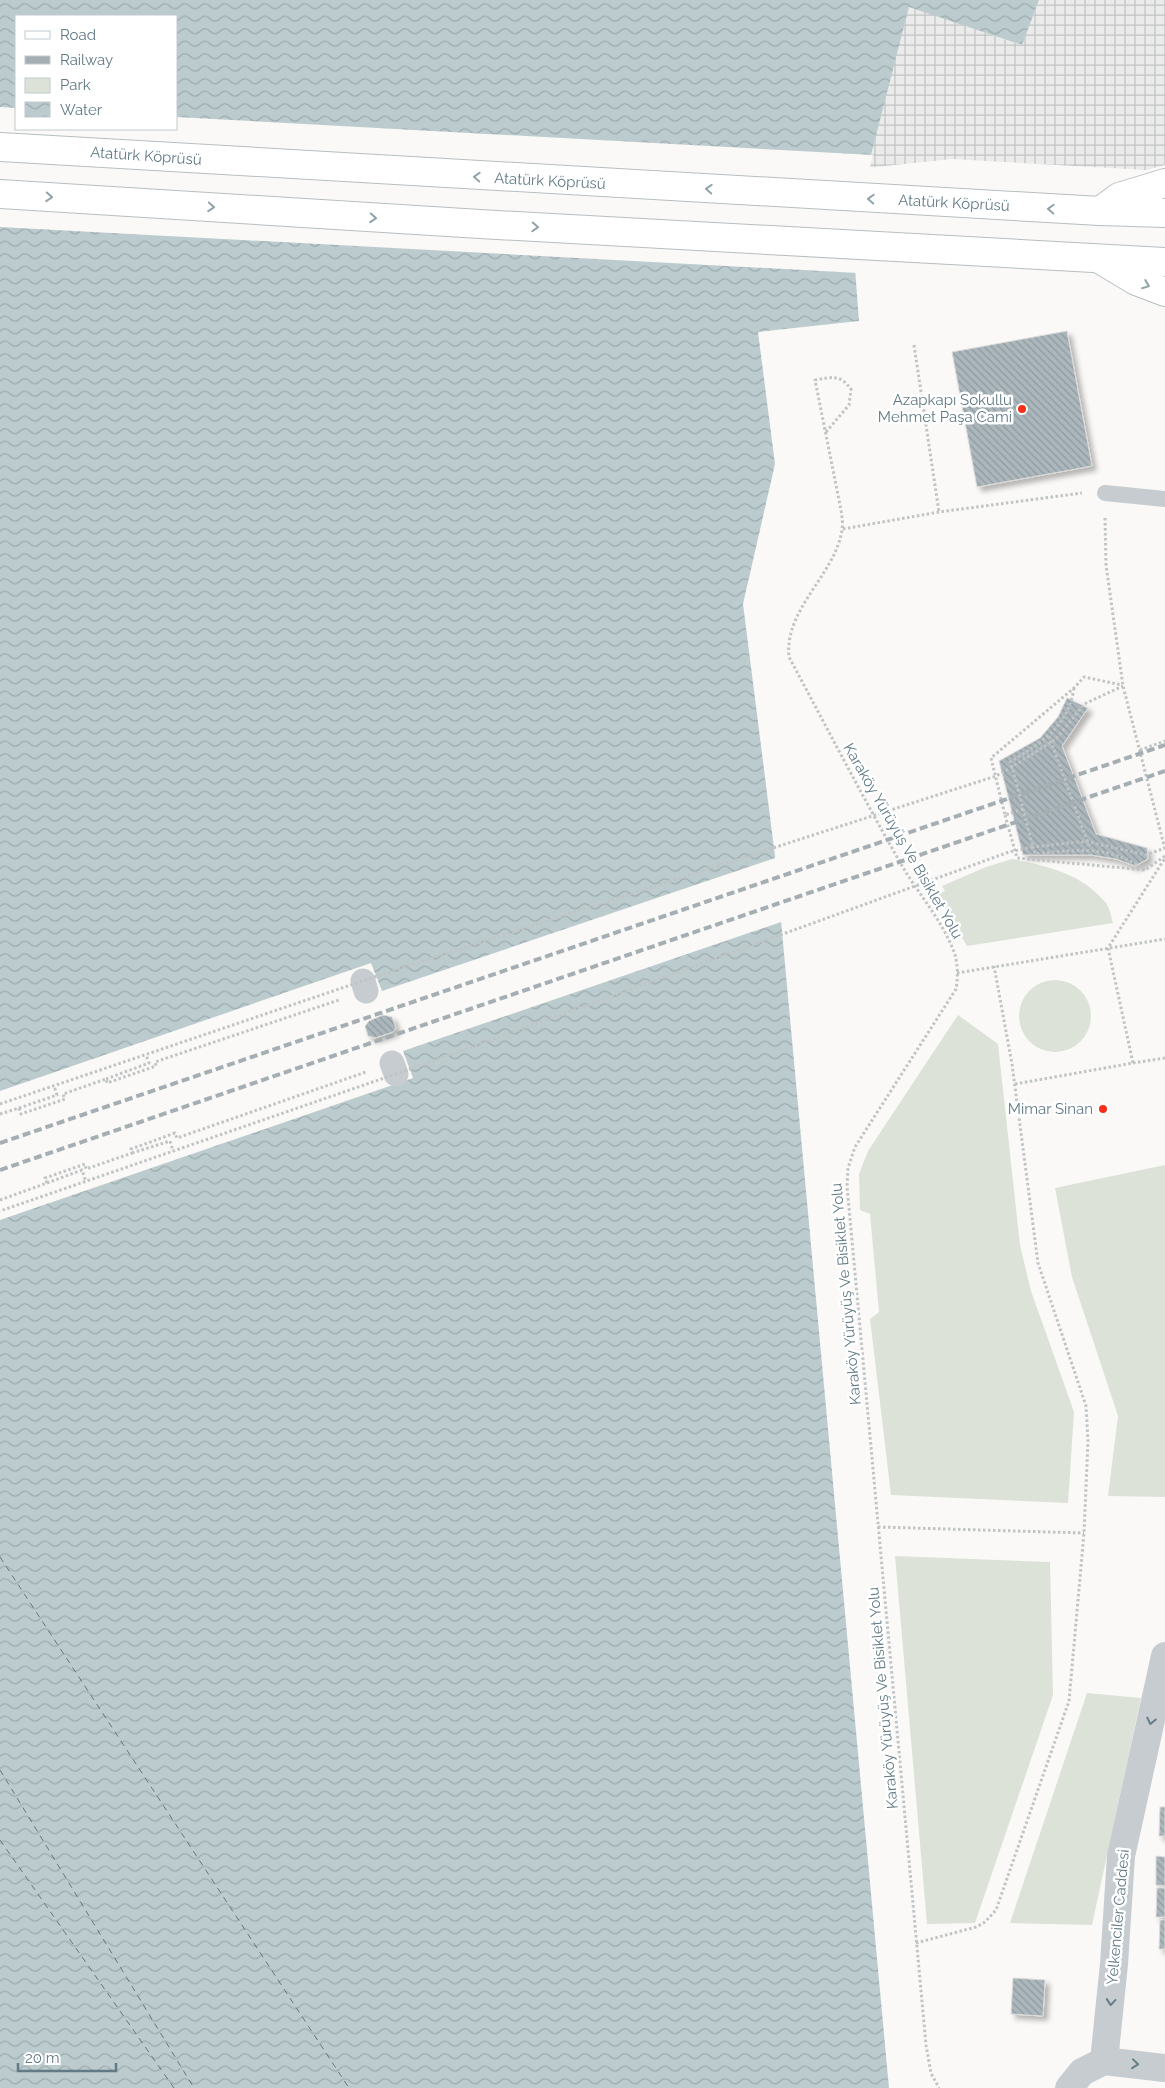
<svg xmlns="http://www.w3.org/2000/svg" width="1165" height="2088" font-family="Raleway,sans-serif">
<defs>
<pattern id="industrial-grid" width="8" height="8" patternUnits="userSpaceOnUse" patternTransform="scale(1.25)"><rect width="8" height="8" fill="#eaebea"/><path d="M0 4h8M4 0v8" fill="none" stroke="#c1c3c3"/></pattern>
<pattern id="water-waves" width="16" height="10" patternUnits="userSpaceOnUse" patternTransform="scale(1.25)"><rect width="16" height="10" fill="#bcccce"/><path d="M0 5q4-4 8 0t8 0" fill="none" stroke="#9cabad"/></pattern>
<pattern id="building-back-hatch" width="6" height="6" patternUnits="userSpaceOnUse" patternTransform="scale(1.25)"><rect width="6" height="6" fill="#abb7bc"/><path d="M-1 5l2 2M0 0l6 6M5-1l2 2" fill="none" stroke="#8f9a9e"/></pattern>
<filter id="shadow"><feDropShadow dx="4.5" dy="4.5" stdDeviation="2.5" flood-color="#0004"/></filter>
</defs>
<rect width="100%" height="100%" fill="#faf9f7"/>
<path fill="url(#industrial-grid)" d="M1039,0H1165V165L1146,170L952,159L866,168L909,6L1021,45Z"/>
<g fill="#dce2d7">
<path d="M1012,859C1046,866 1081,873 1105,902C1110,907 1111,917 1113,923L967,946L937,895L945,891L942,886L986,867Z"/>
<circle cx="1055" cy="1016" r="36"/>
<path d="M958,1015L998,1044L1020,1245L1031,1291L1074,1412L1068,1503L891,1495L870,1319L879,1312L870,1214L860,1210L859,1174L868,1151Z"/>
<path d="M1165,1165V1497L1108,1496L1118,1416L1072,1277L1055,1188Z"/>
<path d="M895,1556L1050,1562L1053,1695L975,1923L927,1924Z"/>
<path d="M1087,1693L1141,1698L1092,1925L1010,1923Z"/>
</g>
<path fill="url(#water-waves)" fill-rule="evenodd" d="M0,0H1039L1022,45L909,7L852,229L859,321L758,332L775,464L743,604L775,856L889,2088H0ZM16,16H176V129H16Z"/>
<g fill="#faf9f7">
<path d="M0,107L16,108V129H176V117L873,155L854,229L858,273L0,227Z"/>
<path d="M778,857L784,921L403,1051L413,1078L0,1220V1091L371,963L382,991Z"/>
</g>
<g fill="none" stroke-linecap="round" stroke-linejoin="round">
<g stroke="#5c7a7e" stroke-width="1" stroke-dasharray="6 5" stroke-linecap="butt">
<path d="M0,1557L349,2088"/>
<path d="M0,1770L194,2088"/>
<path d="M0,1840L174,2088"/>
</g>
</g>
<g fill="url(#building-back-hatch)" stroke="#dcdbd9" filter="url(#shadow)">
<path d="M1067,331L1092,466L977,487L952,352Z"/>
<path d="M1067,698L1088,708L1062,746L1096,834L1147,848L1148,859L1135,866L1116,859L1091,855H1023L999,761L1040,738L1058,717Z"/>
<path d="M383,1015L392,1017L396,1028L393,1032L375,1038L368,1036L365,1026L369,1021Z"/>
<path d="M1160,1807H1165V1836H1159Z"/>
<path d="M1156,1856L1165,1857V1886L1156,1885Z"/>
<path d="M1157,1888H1165V1917H1156Z"/>
<path d="M1160,1920H1165V1949H1159Z"/>
<path d="M1013,1978L1045,1980L1043,2016L1011,2014Z"/>
</g>
<g fill="none" stroke-linecap="round" stroke-linejoin="round">
<g stroke="#b7bec1" stroke-width="30">
<g id="primary">
<path d="M0,147L1100,211L1165,213"/>
<path d="M0,194L480,224L1165,262"/>
<path d="M1100,211L1119,197L1165,183"/>
<path d="M1101,260L1136,281L1165,292"/>
</g>
</g>
<g stroke="#c0c4c5" stroke-width="3" stroke-dasharray="2.5 2.5" stroke-linecap="butt">
<path d="M914,345L939,512"/>
<path d="M826,432L849,405L851,389C840,374 832,377 815,380L841,510C842,517 843,524 842,530C835,575 784,609 789,657C826,726 862,796 901,864C918,894 944,922 955,955C958,966 958,978 956,989L855,1147L848,1168L847,1186L926,2045L931,2073L939,2088"/>
<path d="M1105,518L1106,565L1123,686L1165,849"/>
<path d="M843,529L939,512L1082,493"/>
<path d="M1074,688C1068,727 1041,743 1010,762L1012,767L1056,739L1084,704L1123,686"/>
<path d="M1049,736L1090,849"/>
<path d="M1140,750L1165,741"/>
<path d="M1023,809L1005,815L991,758L1074,688L1084,677L1122,685"/>
<path d="M1005,815L1017,858L1145,870L1165,856"/>
<path d="M1145,870C1108,844 1076,850 1035,854L1033,847L1077,842H1089L1146,855L1165,848"/>
<path d="M957,973L1165,939"/>
<path d="M1133,1063L1165,1058"/>
<path d="M106,1079L149,1063L146,1055"/>
<path d="M1015,1084L1133,1063L1108,948L1165,858"/>
<path d="M19,1108L57,1095L54,1086"/>
<path d="M0,1114L19,1108L21,1114L65,1099L63,1094L106,1079L107,1083L156,1066L155,1062L339,1000"/>
<path d="M132,1153L170,1141L173,1151"/>
<path d="M47,1183L82,1170L86,1182"/>
<path d="M0,1200L47,1183L45,1178L85,1164L86,1169L132,1153L131,1149L175,1133L177,1138L366,1072"/>
<path d="M878,1527L1084,1533"/>
<path d="M916,1943L976,1927L985,1922L996,1910L1069,1701L1084,1533L1088,1441L1086,1406L1038,1263L1012,1064L994,966"/>
</g>
<path stroke="#c6cccf" stroke-width="16" d="M1105,493L1165,499"/>
<g stroke="#c6cccf" stroke-width="25">
<path d="M363,981L366,991"/>
<path d="M392,1063L396,1074"/>
</g>
<g stroke="#c6cccf" stroke-width="28">
<path d="M1104,2061L1114,1964L1121,1856L1165,1656"/>
<path d="M1104,2061L1165,2068"/>
<path d="M1069,2088L1082,2072L1104,2061"/>
</g>
<use href="#primary" stroke="#fff" stroke-width="28"/>
<g stroke="#a4aeb3" stroke-width="4" stroke-dasharray="8 4" stroke-linecap="butt">
<path d="M0,1143L1165,745"/>
<path d="M0,1170L1165,771"/>
</g>
<path stroke="#c0c4c5" stroke-width="3" stroke-dasharray="2.5 2.5" stroke-linecap="butt" d="M0,1104L392,971L996,776L1012,767L1033,847L1009,852L416,1067L0,1211"/>
</g>
<defs><path id="oneway-chevron" d="M-2-3.5L2.5 0L-2 3.5" fill="none" stroke-width="1.6" stroke-linecap="round" stroke-linejoin="round" transform="scale(1.25)"/></defs>
<g stroke="#90a2aa">
<use href="#oneway-chevron" transform="translate(477 177) rotate(-177)"/>
<use href="#oneway-chevron" transform="translate(709 189) rotate(-177)"/>
<use href="#oneway-chevron" transform="translate(49 197) rotate(4)"/>
<use href="#oneway-chevron" transform="translate(871 199) rotate(-177)"/>
<use href="#oneway-chevron" transform="translate(211 207) rotate(4)"/>
<use href="#oneway-chevron" transform="translate(1051 209) rotate(-177)"/>
<use href="#oneway-chevron" transform="translate(373 218) rotate(4)"/>
<use href="#oneway-chevron" transform="translate(535 227) rotate(3)"/>
<use href="#oneway-chevron" transform="translate(1146 285) rotate(21)"/>
</g>
<g stroke="#667e89">
<use href="#oneway-chevron" transform="translate(1151 1721) rotate(102)"/>
<use href="#oneway-chevron" transform="translate(1111 2002) rotate(95)"/>
<use href="#oneway-chevron" transform="translate(1135 2064) rotate(6)"/>
</g>
<g fill="#f62f1b" stroke="#fff" stroke-width="2">
<circle cx="1022" cy="409" r="5"/>
<circle cx="1103" cy="1109" r="5"/>
</g>
<g text-anchor="middle" dominant-baseline="central" stroke-width="5" stroke-linejoin="round" paint-order="stroke">
<g font-size="15" fill="#617a85" stroke="#fff">
<text transform="translate(146 156) rotate(4)">Atatürk Köprüsü</text>
<text transform="translate(550 181) rotate(3)">Atatürk Köprüsü</text>
<text transform="translate(954 203) rotate(3)">Atatürk Köprüsü</text>
<text transform="translate(903 841) rotate(60)">Karaköy Yürüyüş Ve Bisiklet Yolu</text>
<text transform="translate(846 1294) rotate(-95)">Karaköy Yürüyüş Ve Bisiklet Yolu</text>
<text transform="translate(883 1698) rotate(-95)">Karaköy Yürüyüş Ve Bisiklet Yolu</text>
<text transform="translate(1118 1917) rotate(-85)">Yelkenciler Caddesi</text>
</g>
<g font-size="15" fill="#617a85" stroke="#fff" text-anchor="end">
<text x="1012" y="400">Azapkapı Sokullu<tspan x="1012" dy="17">Mehmet Paşa Cami</tspan></text>
<text x="1093" y="1109">Mimar Sinan</text>
</g>
</g>
<rect x="15" y="15" width="162" height="115" fill="#ffffff" stroke="#c0cace"/>
<rect x="25" y="31" width="25" height="8" fill="#ffffff" stroke="#c0cace"/>
<text x="60" y="40" font-size="15" fill="#617a85">Road</text>
<rect x="25" y="56" width="25" height="8" fill="#a4aeb3" stroke="#c0cace"/>
<text x="60" y="65" font-size="15" fill="#617a85">Railway</text>
<rect x="25" y="78" width="25" height="15" fill="#dce2d7" stroke="#c0cace"/>
<text x="60" y="90" font-size="15" fill="#617a85">Park</text>
<rect x="25" y="102" width="25" height="15" fill="url(#water-waves)" stroke="#c0cace"/>
<text x="60" y="115" font-size="15" fill="#617a85">Water</text>
<path d="M18 2063v8h98v-8" fill="none" stroke="#617a85" stroke-width="2.5"/>
<text x="25" y="2063" font-size="15" fill="#617a85" stroke="#ffffff" stroke-width="4" paint-order="stroke">20 m</text>
</svg>
